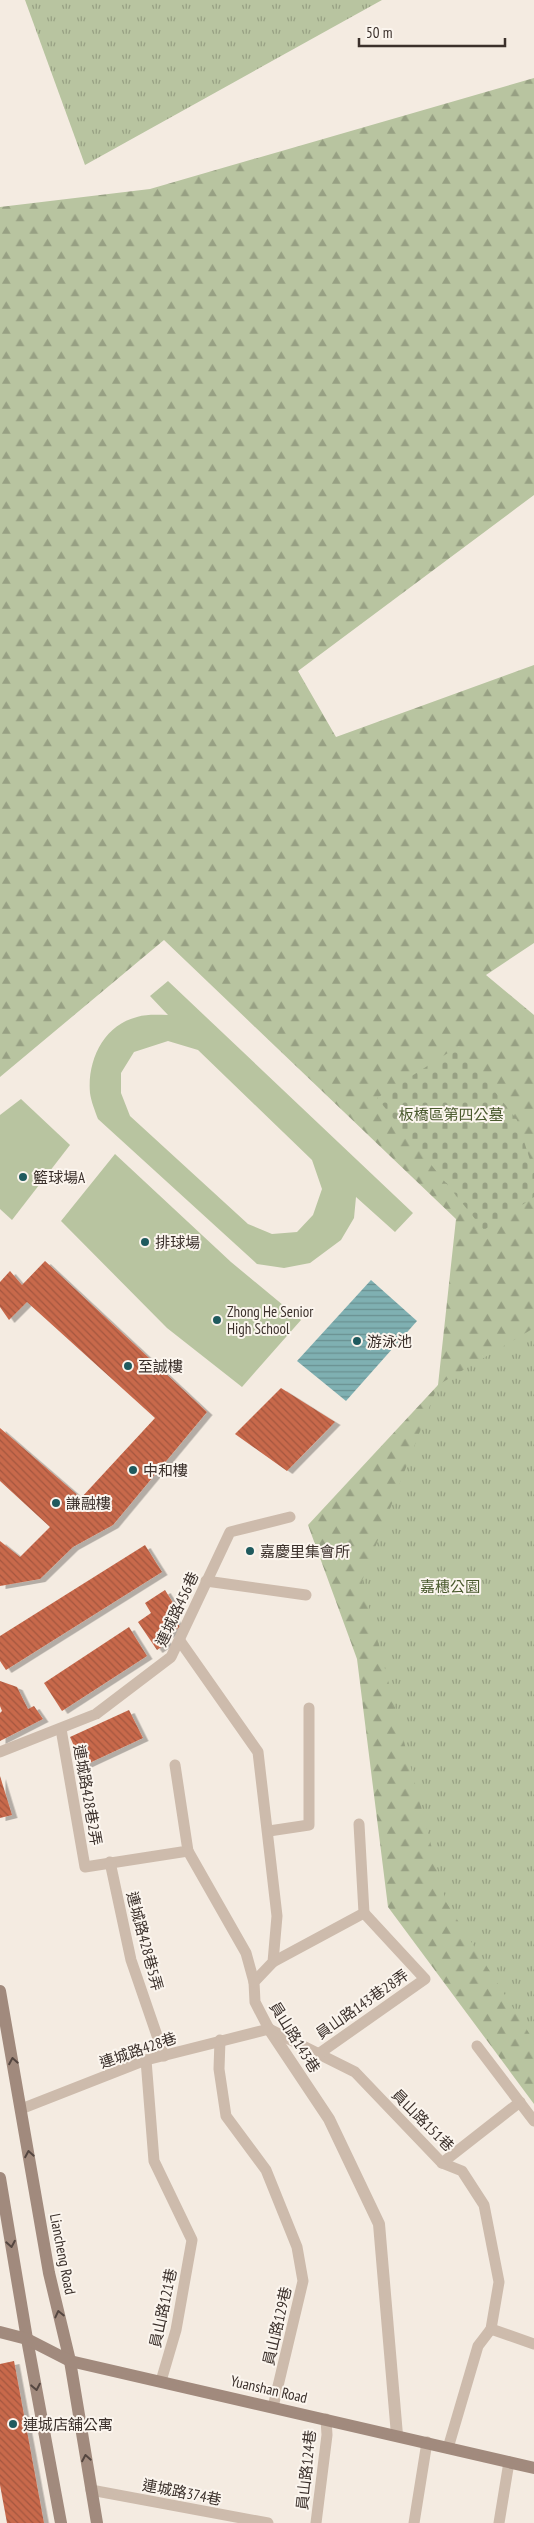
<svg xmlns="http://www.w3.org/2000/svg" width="534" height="2523" font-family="'PT Sans Narrow','Noto Sans TC',sans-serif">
<defs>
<pattern id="forest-firs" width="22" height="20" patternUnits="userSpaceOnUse" patternTransform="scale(1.25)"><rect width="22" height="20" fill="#b8c4a0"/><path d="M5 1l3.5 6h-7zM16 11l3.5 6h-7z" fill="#97a083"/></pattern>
<pattern id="cemetery-stones" width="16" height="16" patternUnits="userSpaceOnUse" patternTransform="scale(1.25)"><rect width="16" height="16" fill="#b8c4a0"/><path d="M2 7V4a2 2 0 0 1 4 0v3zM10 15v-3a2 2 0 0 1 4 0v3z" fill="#97a083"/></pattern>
<pattern id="park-tufts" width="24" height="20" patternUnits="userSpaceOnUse" patternTransform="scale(1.25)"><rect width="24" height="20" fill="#b8c4a0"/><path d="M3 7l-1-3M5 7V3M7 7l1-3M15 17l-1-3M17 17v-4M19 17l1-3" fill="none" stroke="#97a083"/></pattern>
<pattern id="water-rules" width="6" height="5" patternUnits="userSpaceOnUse" patternTransform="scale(1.25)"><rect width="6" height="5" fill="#7fb0b2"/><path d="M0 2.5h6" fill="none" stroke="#699091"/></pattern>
<pattern id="building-back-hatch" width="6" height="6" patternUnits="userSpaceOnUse" patternTransform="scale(1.25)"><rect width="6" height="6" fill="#c8694b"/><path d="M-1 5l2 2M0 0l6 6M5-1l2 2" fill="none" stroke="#a4573f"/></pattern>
<filter id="shadow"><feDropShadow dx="5.5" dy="3" stdDeviation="0" flood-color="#0004"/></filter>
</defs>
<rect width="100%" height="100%" fill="#f4ebe1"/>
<path fill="url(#forest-firs)" d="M534,78V495L298,671L336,737L534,665V943L486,975L534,1015V2104L388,1907L357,1659L308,1525L438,1385L456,1219L164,940L0,1077V207L150,189Z"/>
<path fill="url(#cemetery-stones)" d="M459,1046L517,1120L534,1172V1197L484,1230L377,1098Z"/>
<g fill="url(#park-tufts)">
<path d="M25,0H382L85,165Z"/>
<path d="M534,1328V2041L446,1902L362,1581L438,1385Z"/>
</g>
<g fill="#b8c4a0" fill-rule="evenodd">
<path d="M168,981L413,1213L395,1232L356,1197L354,1218L341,1240L310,1263L284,1268L257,1264L98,1119C95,1111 91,1101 90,1093C87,1060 104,1025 137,1017C147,1014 158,1015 168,1015L150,996ZM168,1041L198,1050L312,1160L322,1189L313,1215L297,1232L272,1234L248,1224L130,1116L121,1093V1073L134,1052Z"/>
<path d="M21,1099L70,1145L12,1220L0,1209V1115Z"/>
<path d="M115,1154L231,1262L301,1320L242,1387L167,1328L61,1221Z"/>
</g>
<path fill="url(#water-rules)" d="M371,1280L417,1321L346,1401L297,1361Z"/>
<g fill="url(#building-back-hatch)" filter="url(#shadow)">
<path d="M45,1261L207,1412L113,1525L73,1547L40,1579L0,1586V1541L20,1557L50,1527L0,1481V1428L81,1498L155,1418L27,1302L9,1320L0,1307V1282L10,1271L22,1285Z"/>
<path d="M281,1388L335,1422L287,1471L235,1434Z"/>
<path d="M145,1545L162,1572L6,1670L0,1661V1636Z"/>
<path d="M165,1590L178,1611L172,1615L180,1627L164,1637L167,1643L157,1650L138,1622L151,1613L145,1603Z"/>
<path d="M129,1627L147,1656L62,1711L44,1683Z"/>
<path d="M0,1681L17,1687L28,1709L34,1706L43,1719L0,1741V1713L2,1711L0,1706Z"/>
<path d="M129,1710L143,1738L83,1766L70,1737Z"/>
<path d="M0,1776L12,1815L0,1818Z"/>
<path d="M14,2361L44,2523H7L0,2485V2364Z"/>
</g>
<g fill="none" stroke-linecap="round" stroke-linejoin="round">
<g stroke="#cdbbac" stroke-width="11">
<path d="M206,1581L306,1595"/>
<path d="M180,1641L258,1752L277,1916L273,1962L254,1982L255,2002L269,2029"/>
<path d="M61,1729L85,1867L188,1851L175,1765"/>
<path d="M0,1752L96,1714L171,1657L230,1532L290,1517"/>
<path d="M269,1831L309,1825V1708"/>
<path d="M188,1851L246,1953L254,1982"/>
<path d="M110,1862L131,1960L164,2056"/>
<path d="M273,1962L364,1913L359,1824"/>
<path d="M269,2029L355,2072L442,2163L462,2171L484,2205L499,2282L491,2329L478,2346L448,2448"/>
<path d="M220,2040L219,2069L226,2116L266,2170L297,2247L303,2281L273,2407"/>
<path d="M477,2046L534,2121"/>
<path d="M317,2055L425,1979L364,1913"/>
<path d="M146,2060L154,2161L192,2240L176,2330L161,2381"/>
<path d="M21,2109L146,2060L269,2029"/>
<path d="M442,2163L520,2102"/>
<path d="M491,2329L534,2344"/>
<path d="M91,2490L268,2523"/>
<path d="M316,2523L327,2435L326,2419"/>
<path d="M414,2523L427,2442"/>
<path d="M499,2523L509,2462"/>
</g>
<path stroke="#cdbbac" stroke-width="12" d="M269,2029L329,2119L379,2224L397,2435"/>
<g stroke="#a18a7d" stroke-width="12">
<path d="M0,1991L49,2273L70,2361L97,2523"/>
<path d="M0,2178L27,2339L61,2523"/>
<path d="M0,2332L27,2339L70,2361L534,2468"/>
</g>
</g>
<defs><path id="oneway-chevron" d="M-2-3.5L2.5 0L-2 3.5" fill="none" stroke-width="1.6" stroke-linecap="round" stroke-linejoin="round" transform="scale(1.25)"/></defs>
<g stroke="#544640">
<use href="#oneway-chevron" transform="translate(13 2061) rotate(-100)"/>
<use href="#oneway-chevron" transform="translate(29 2154) rotate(-100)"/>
<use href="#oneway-chevron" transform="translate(11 2244) rotate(80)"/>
<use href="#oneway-chevron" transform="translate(59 2314) rotate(-103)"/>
<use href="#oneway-chevron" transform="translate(36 2387) rotate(79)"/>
<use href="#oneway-chevron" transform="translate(86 2458) rotate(-100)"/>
</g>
<g fill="#1f5a5e" stroke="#fbf5ee" stroke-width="2">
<circle cx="23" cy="1177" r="5"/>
<circle cx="145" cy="1242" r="5"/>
<circle cx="217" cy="1320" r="5"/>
<circle cx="357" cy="1341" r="5"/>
<circle cx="128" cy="1366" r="5"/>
<circle cx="133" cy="1470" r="5"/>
<circle cx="56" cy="1503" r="5"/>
<circle cx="250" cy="1551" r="5"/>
<circle cx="13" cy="2424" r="5"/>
</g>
<g text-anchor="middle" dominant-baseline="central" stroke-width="4" stroke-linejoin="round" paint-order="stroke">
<g font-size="15" fill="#4a5a2e" stroke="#fbf5ee">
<text x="451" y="1114">板橋區第四公墓</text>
<text x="450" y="1586">嘉穗公園</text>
</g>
<g font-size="15" fill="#3b302b" stroke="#fbf5ee" text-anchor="start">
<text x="33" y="1177">籃球場A</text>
<text x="155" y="1242">排球場</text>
<text x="227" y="1311">Zhong He Senior<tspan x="227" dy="17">High School</tspan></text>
<text x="367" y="1341">游泳池</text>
<text x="138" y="1366">至誠樓</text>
<text x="143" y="1470">中和樓</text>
<text x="66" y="1503">謙融樓</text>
<text x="260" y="1551">嘉慶里集會所</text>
<text x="23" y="2424">連城店舖公寓</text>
</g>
<g font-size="15" fill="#3b302b" stroke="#fbf5ee">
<text transform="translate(177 1609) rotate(-65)">連城路456巷</text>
<text transform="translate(88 1795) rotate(80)">連城路428巷2弄</text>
<text transform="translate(145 1941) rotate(75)">連城路428巷5弄</text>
<text transform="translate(362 2004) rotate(-35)">員山路143巷28弄</text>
<text transform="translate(295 2037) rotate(58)">員山路143巷</text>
<text transform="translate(138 2050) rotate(-19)">連城路428巷</text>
<text transform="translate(423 2120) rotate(45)">員山路151巷</text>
<text transform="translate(63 2254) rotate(79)">Liancheng Road</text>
<text transform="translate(163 2308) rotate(-78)">員山路121巷</text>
<text transform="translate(277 2326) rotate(-77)">員山路129巷</text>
<text transform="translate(269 2389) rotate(13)">Yuanshan Road</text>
<text transform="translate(306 2470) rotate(-84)">員山路124巷</text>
<text transform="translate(182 2492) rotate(11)">連城路374巷</text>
</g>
</g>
<path d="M359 38v8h146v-8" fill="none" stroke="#3b302b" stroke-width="2.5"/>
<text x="366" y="38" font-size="15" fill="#3b302b" stroke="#fbf5ee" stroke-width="4" paint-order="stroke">50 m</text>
</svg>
